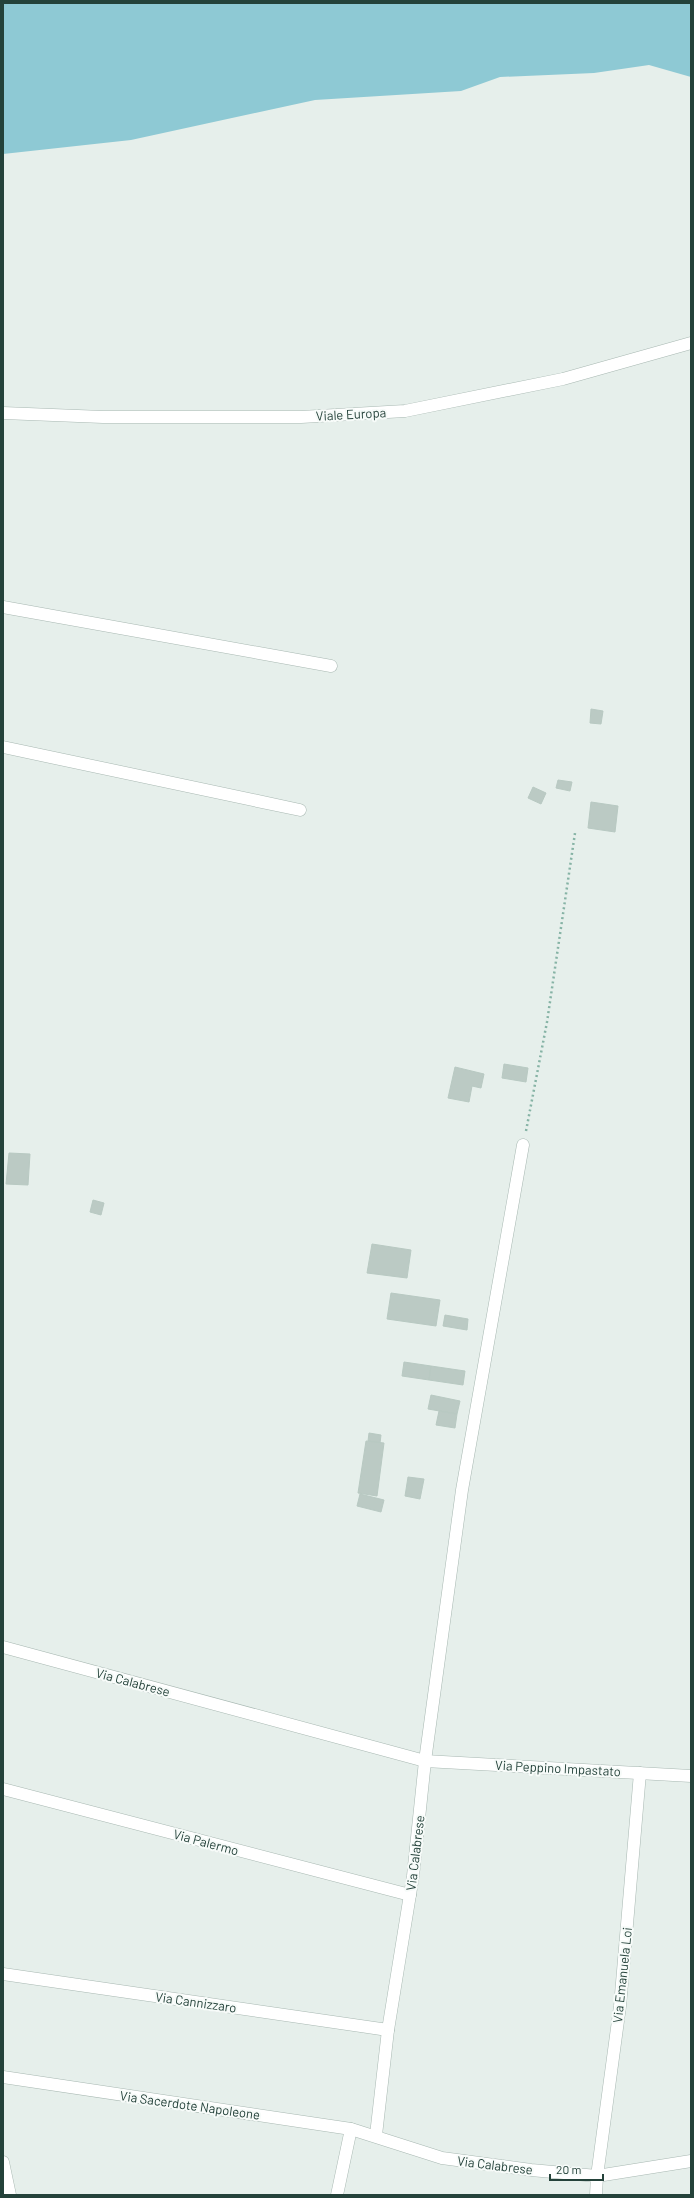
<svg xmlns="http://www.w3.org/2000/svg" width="694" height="2198" font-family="Barlow,sans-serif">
<rect width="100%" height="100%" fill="#e6efeb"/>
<path fill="#8ec9d4" d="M3,3H691V77L649,65L594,73L500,77L461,91L315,100L131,140L3,154Z"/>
<g fill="#bbcac4" stroke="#b8c9c2">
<path d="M591,709L603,711L601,724L590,723Z"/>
<path d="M558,780L572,782L570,791L556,788Z"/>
<path d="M533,787L546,793L541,804L528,798Z"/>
<path d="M591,802L618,806L615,832L588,828Z"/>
<path d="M504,1064L528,1068L526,1082L502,1078Z"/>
<path d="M455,1067L484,1074L481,1088L472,1086L469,1102L448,1098Z"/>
<path d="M9,1153L30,1154L28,1185L6,1184Z"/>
<path d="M93,1200L104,1203L101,1215L90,1212Z"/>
<path d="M372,1244L411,1250L407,1278L367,1273Z"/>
<path d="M391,1293L440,1300L436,1326L387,1319Z"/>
<path d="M445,1315L468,1319L467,1330L443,1326Z"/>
<path d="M404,1362L431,1366L429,1380L402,1376Z"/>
<path d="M431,1366L465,1371L463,1385L429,1380Z"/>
<path d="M431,1395L460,1401L457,1414L428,1409Z"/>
<path d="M439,1411L457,1414L455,1428L436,1425Z"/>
<path d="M369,1433L381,1435L380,1443L368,1441Z"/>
<path d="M366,1441L384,1443L377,1496L358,1493Z"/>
<path d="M408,1477L424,1479L420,1499L405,1496Z"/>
<path d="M360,1494L384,1500L381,1512L357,1506Z"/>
</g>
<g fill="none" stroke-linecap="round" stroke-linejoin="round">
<g stroke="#a8b8b2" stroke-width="13">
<g id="minor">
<path d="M3,413L103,417H301L405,411L563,379L691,343"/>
<path d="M3,607L331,666"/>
<path d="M3,747L300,810"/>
<path d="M3,1647L425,1761L691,1776"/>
<path d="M3,1789L410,1895"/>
<path d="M3,1974L388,2030"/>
<path d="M3,2077L351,2129L442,2158L531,2170L597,2176L691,2161"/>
<path d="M376,2135L388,2030L413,1876L425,1761L462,1490L523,1145"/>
<path d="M3,2162L10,2195"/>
<path d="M337,2195L351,2129"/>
<path d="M596,2195L597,2176L620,2006L640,1773"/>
</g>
</g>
<path stroke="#86b3a5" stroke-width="2.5" stroke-dasharray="2 3" stroke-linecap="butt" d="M526,1131L547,1022L575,833"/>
<use href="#minor" stroke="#fff" stroke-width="12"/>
</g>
<g text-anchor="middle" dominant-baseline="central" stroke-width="4" stroke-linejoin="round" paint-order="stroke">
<g font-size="13" fill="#24423a" stroke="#f7fbf9">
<text transform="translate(351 414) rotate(-3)">Viale Europa</text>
<text transform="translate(133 1682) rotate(15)">Via Calabrese</text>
<text transform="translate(558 1768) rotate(3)">Via Peppino Impastato</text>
<text transform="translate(206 1842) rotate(15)">Via Palermo</text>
<text transform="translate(415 1853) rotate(-83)">Via Calabrese</text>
<text transform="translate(622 1975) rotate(-84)">Via Emanuela Loi</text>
<text transform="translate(196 2002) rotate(8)">Via Cannizzaro</text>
<text transform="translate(190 2105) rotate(8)">Via Sacerdote Napoleone</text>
<text transform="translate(495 2165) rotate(7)">Via Calabrese</text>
</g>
</g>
<rect width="694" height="2198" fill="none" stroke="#24423a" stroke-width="8"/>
<path d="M550 2174v6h53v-6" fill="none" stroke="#24423a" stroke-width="2"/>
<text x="556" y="2174" font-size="12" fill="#24423a" stroke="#f7fbf9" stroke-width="3" paint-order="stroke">20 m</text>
</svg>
